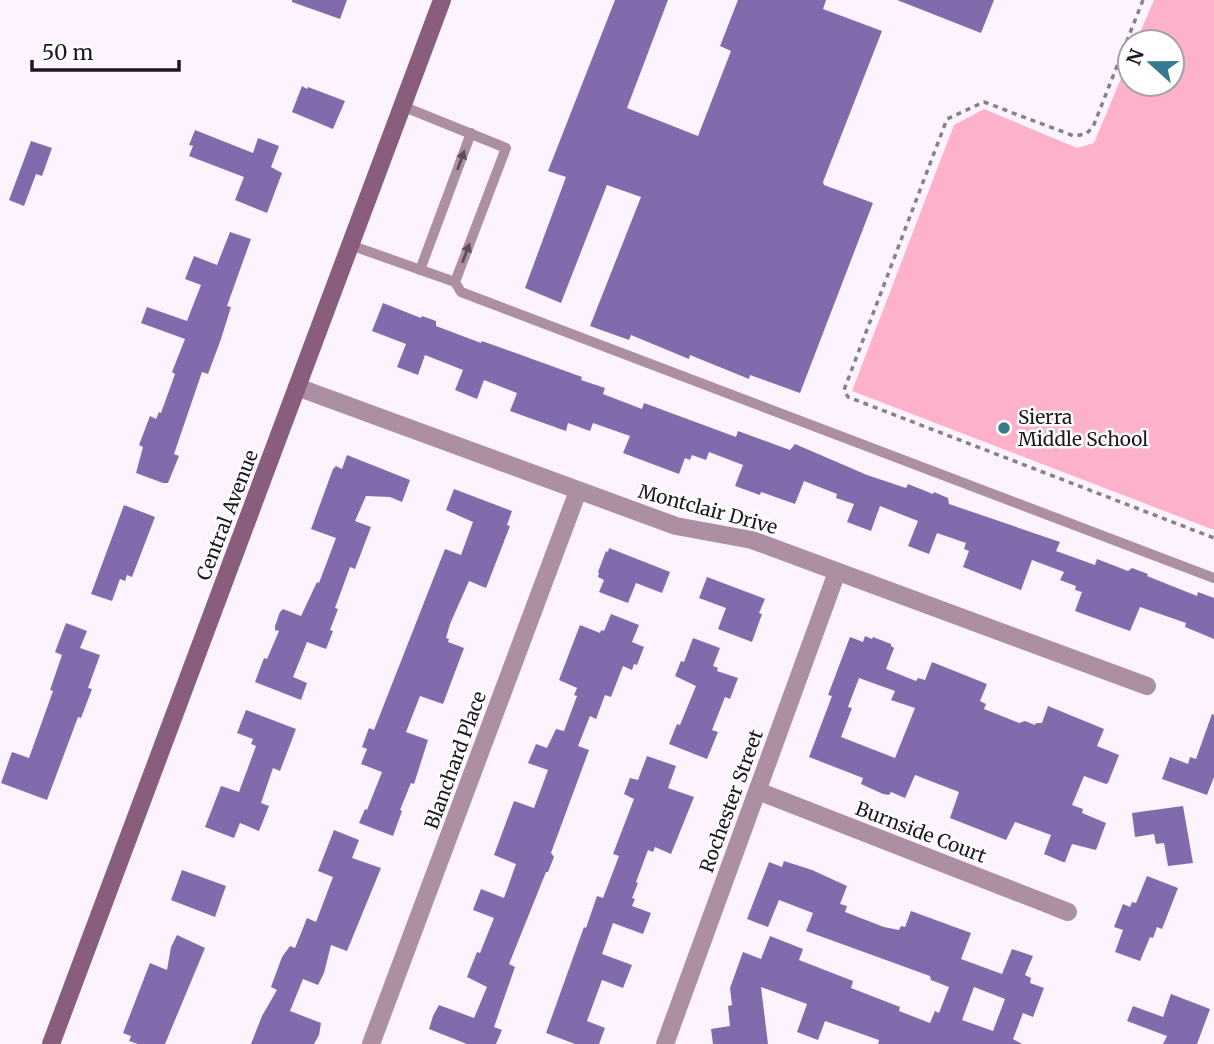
<svg xmlns="http://www.w3.org/2000/svg" width="1214" height="1044" font-family="Merriweather,serif">
<rect width="100%" height="100%" fill="#fcf3fe"/>
<path fill="#fdb1ca" d="M1154,0H1214V530L852,391L954,125L984,109L1077,148L1094,143L1130,57V84H1172V42H1136Z"/>
<g fill="#826bad" fill-rule="evenodd">
<path d="M292,0H347L340,19L292,2Z"/>
<path d="M615,0H668L627,108L698,136L731,51L720,46L738,0H826L823,9L882,31L823,182L824,185L873,203L800,393L750,375L749,379L690,355L689,359L631,335L629,340L590,326L641,197L607,185L561,303L525,288L566,177L548,171Z"/>
<path d="M897,0H994L981,33Z"/>
<path d="M302,86L307,89L308,87L345,101L333,129L292,112Z"/>
<path d="M195,130L253,153L258,138L279,146L271,167L282,173L267,213L235,200L244,177L189,156L193,146L189,145Z"/>
<path d="M31,141L52,148L42,176L36,174L24,206L9,200Z"/>
<path d="M230,232L251,239L227,306L231,307L221,339L208,374L202,372L174,454L179,456L168,483H163L136,473L143,447L139,445L150,416L156,419L159,412L161,413L175,374L172,372L185,339L141,323L147,307L187,321L201,285L185,279L194,256L217,265Z"/>
<path d="M383,303L421,318L422,316L436,321V326L481,343L482,341L582,377L581,380L605,388L603,394L642,409L644,403L736,437L738,431L790,450L795,444L867,475L906,488L908,484L933,494L934,492L948,498L949,504L1060,542L1056,551L1095,565L1097,559L1128,571L1132,568L1148,574L1147,576L1197,596L1198,592L1214,598V639L1185,627L1186,623L1140,607L1130,631L1075,611L1082,592L1075,590L1076,586L1060,580L1064,572L1032,560L1021,590L963,567L969,551L964,549L966,543L937,533L929,554L908,546L918,521L880,506L871,531L847,522L854,504L836,498L837,494L804,481L795,504L761,492L760,495L735,486L743,465L709,452L706,460L692,455L690,460L685,458L679,474L623,453L630,436L593,423L590,431L568,423L566,431L510,411L517,393L484,380L477,399L455,390L463,370L425,355L418,375L397,367L406,344L372,331Z"/>
<path d="M347,455L410,480L402,502L390,497L366,496L355,521L371,527L355,569L350,567L335,608L338,609L330,630L333,631L326,649L307,642L293,677L307,683L301,700L255,682L264,658L267,659L279,631L275,630V626L280,612L283,609L301,616L317,582L319,583L336,538L311,529L333,469L336,466L342,469Z"/>
<path d="M454,489L512,511L507,525L510,526L486,588L469,581L450,624L446,638L449,639L448,642L464,648L443,704L420,696L406,732L428,740L414,784L411,783L400,810L402,811L393,836L359,823L365,809L367,810L382,772L361,764L367,749L362,747L369,728L374,730L445,549L461,555L473,522L446,510Z"/>
<path d="M124,505L155,517L132,577L127,575L125,581L120,579L112,601L91,594Z"/>
<path d="M609,548L670,572L662,593L636,583L628,603L599,592L604,580L598,577L599,573L598,572L606,551L608,552Z"/>
<path d="M707,577L765,599L759,613L762,614L752,642L718,629L726,608L699,598Z"/>
<path d="M611,614L639,625L632,642L644,647L637,665L634,664L632,670L623,666L611,697L605,695L596,719L590,716L578,746L589,750L551,853L554,857L548,872H546L509,964L515,967L494,1027L502,1030L496,1044H467L429,1029L433,1016L439,1005L474,1018L487,987L467,977L477,952L480,953L494,918L473,910L481,889L504,898L516,864L494,855L514,801L534,808L548,770L528,763L536,744L547,748L556,729L564,731L577,696L574,695L577,688L559,680L580,625L600,633L601,630L604,631Z"/>
<path d="M66,623L87,631L80,648L100,655L88,688L92,689L81,718L78,717L47,800L1,783L12,752L29,758L53,691L50,690L62,655L55,652Z"/>
<path d="M865,636L872,639L873,637L891,644V646L894,648L886,669L916,681L918,678L925,680L932,662L987,684L980,701L986,704L984,709L1019,723L1025,721L1035,725L1036,723H1042L1048,706L1104,729L1097,746L1119,755L1108,783L1106,784L1084,776L1072,805L1083,809L1082,813L1106,823L1096,850L1072,844L1065,862H1063L1044,854L1051,835L1015,822L1006,840L950,818L959,792L915,775L905,798L891,792L889,795L883,794L861,784L863,778L809,757L832,696L828,695L850,637L863,642ZM859,678L895,691L891,700L915,708L895,758L841,737L852,708L848,707Z"/>
<path d="M693,638L720,648L713,666L718,668L717,671L738,678L730,699L725,697L712,730L718,732L707,759L669,744L677,724L680,725L696,686L675,676L681,661L684,662Z"/>
<path d="M246,710L296,729L280,771L273,768L261,803L269,806L259,831L240,823L234,838L205,827L221,786L239,792L256,746L251,744L253,739L237,733Z"/>
<path d="M1212,714L1214,715V777L1207,795L1162,779L1170,757L1188,764L1190,757L1196,759Z"/>
<path d="M647,756L676,766L668,788L694,797L671,854L655,847L653,852L648,850L636,882L638,883L632,898L635,899L632,906L651,913L643,934L613,923L602,954L632,965L623,988L602,980L587,1021L605,1028L599,1044H575L546,1033L584,927L586,928L597,896L603,898L619,856L613,854L634,799L624,794L630,778L638,780Z"/>
<path d="M1183,806L1193,863L1168,866L1164,843L1156,844L1154,834L1135,837L1132,813Z"/>
<path d="M334,830L359,840L352,858L381,868L347,951L331,945L324,973L318,985L303,979L290,1011L321,1023L319,1035L314,1044H251L262,1016L277,990L271,987L282,957L290,946L295,948L307,918L316,922L333,877L318,871Z"/>
<path d="M784,861L812,870L847,886L840,904L847,906L845,912L884,927L899,930L901,926L905,927L911,911L971,933L961,959L1002,974L1012,949L1033,956L1025,975L1031,978L1030,983L1044,988L1033,1017L1023,1013L1013,1039L1022,1044H878L879,1040L825,1021L818,1040L797,1032L807,1004L761,987L768,1044H713L711,1029L730,1026L728,1006L732,1005L730,988L743,952L761,959L770,936L803,949L799,960L853,981L851,988L900,1007L899,1011L930,1023L935,1011L939,1013L949,987L931,980L930,976L806,931L813,913L779,900L768,927L747,919L769,862L782,867ZM974,987L1005,999L993,1031L962,1020Z"/>
<path d="M182,870L226,886L215,917L171,900Z"/>
<path d="M1147,876L1178,888L1162,929L1157,927L1153,938L1150,937L1140,961L1115,952L1123,930L1114,927L1123,904L1130,907L1132,902L1136,903Z"/>
<path d="M177,935L205,948L165,1044H138L129,1041L131,1036L123,1033L150,963L167,970L171,947Z"/>
<path d="M1171,994L1210,1009L1197,1044H1163L1167,1036L1127,1021L1133,1006L1163,1017Z"/>
</g>
<g fill="none" stroke-linecap="round" stroke-linejoin="round">
<path stroke="#877f89" stroke-width="3.5" stroke-dasharray="5 5" stroke-linecap="butt" d="M1143,0L1093,127L1086,134L1074,136L984,102L947,119L844,390L848,397L1214,538"/>
<g stroke="#ad8fa4" stroke-width="10">
<path d="M350,245L455,282L506,148L402,106"/>
<path d="M420,270L471,133"/>
<path d="M455,282L461,292L1214,578"/>
</g>
<g stroke="#ad8fa4" stroke-width="18">
<path d="M297,387L676,526L752,540L1147,686"/>
<path d="M758,791L1068,912"/>
<path d="M371,1044L578,491"/>
<path d="M665,1044L837,572"/>
</g>
<path stroke="#885e7c" stroke-width="18" d="M51,1044L442,0"/>
</g>
<defs><path id="oneway-solid" d="M-6-.8H1V-3.2L6.5 0L1 3.2V.8H-6Z" transform="scale(1.75)"/></defs>
<g fill="#5e4d5b">
<use href="#oneway-solid" transform="translate(461 160) rotate(-70)"/>
<use href="#oneway-solid" transform="translate(466 253) rotate(-69)"/>
</g>
<circle fill="#3a7a8e" stroke="#fff" stroke-width="2.5" cx="1004" cy="428" r="7"/>
<g text-anchor="middle" dominant-baseline="central" stroke-width="5" stroke-linejoin="round" paint-order="stroke">
<g font-size="19" fill="#1e1720" stroke="#fff" text-anchor="start">
<text x="1018" y="417">Sierra<tspan x="1018" dy="22">Middle School</tspan></text>
</g>
<g font-size="19" fill="#1e1720" stroke="#fff">
<text transform="translate(708 509) rotate(15)">Montclair Drive</text>
<text transform="translate(227 515) rotate(-69)">Central Avenue</text>
<text transform="translate(455 760) rotate(-70)">Blanchard Place</text>
<text transform="translate(731 801) rotate(-70)">Rochester Street</text>
<text transform="translate(921 832) rotate(21)">Burnside Court</text>
</g>
</g>
<g transform="translate(1151 63) rotate(291)"><circle r="33" fill="#ffffff" stroke="#a5a2a6" stroke-width="2"/>
<path d="M0-5L12 26L0 18L-12 26Z" fill="#3a7a8e"/>
<text y="-10" font-size="19" font-weight="bold" text-anchor="middle" fill="#1e1720">N</text>
</g>
<path d="M32 60v10h147v-10" fill="none" stroke="#1e1720" stroke-width="3.5"/>
<text x="42" y="60" font-size="21" fill="#1e1720" stroke="#ffffff" stroke-width="5" paint-order="stroke">50 m</text>
</svg>
